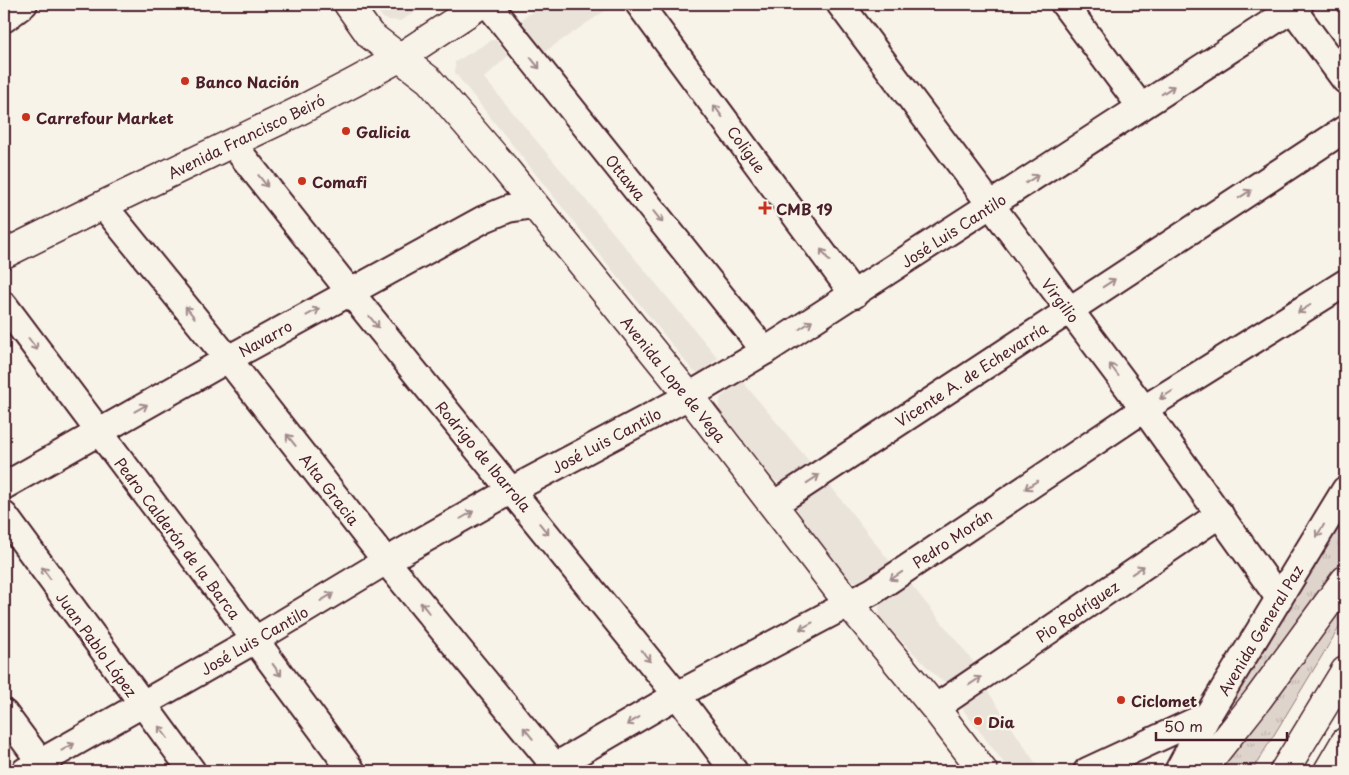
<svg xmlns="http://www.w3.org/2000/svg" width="1349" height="775" font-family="'Playpen Sans',sans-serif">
<defs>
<pattern id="grass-tufts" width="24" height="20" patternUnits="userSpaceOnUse" patternTransform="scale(1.25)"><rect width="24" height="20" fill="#ded4cc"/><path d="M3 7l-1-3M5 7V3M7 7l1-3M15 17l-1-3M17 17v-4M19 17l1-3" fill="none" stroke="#c0b6af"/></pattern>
</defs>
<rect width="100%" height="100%" fill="#f7f3e8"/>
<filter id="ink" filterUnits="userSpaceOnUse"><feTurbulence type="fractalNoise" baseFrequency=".02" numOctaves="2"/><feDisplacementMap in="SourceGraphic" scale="10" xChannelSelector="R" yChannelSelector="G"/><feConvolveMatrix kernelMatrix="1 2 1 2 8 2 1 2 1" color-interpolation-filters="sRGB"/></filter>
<g filter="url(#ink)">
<g fill="#eae3da">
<path d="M373,4H429L400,21L388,20L383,18Z"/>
<path d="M545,4H615L540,55L520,30L523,18Z"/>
<path d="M492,40H496L509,55L484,78L718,358L700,373L693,371L455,73V62Z"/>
<path d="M742,381L814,467L789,482H778L768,477L719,416L718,410L721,397Z"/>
<path d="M825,479L894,567L859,583L853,581L848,578L799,517L797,513L796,503Z"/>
<path d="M909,582L976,665L948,683L939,679L882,621L879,614V607L885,598Z"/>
<path d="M987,690L1040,770L1010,771L961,707Z"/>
</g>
<g fill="url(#grass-tufts)" stroke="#947a7c">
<path d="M1345,512V559L1236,708H1230L1231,699Z"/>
<path d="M1345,600V618L1252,771H1214Z"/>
</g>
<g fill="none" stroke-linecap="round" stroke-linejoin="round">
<g stroke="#4a1f2b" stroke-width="30">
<g id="minor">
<path d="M488,4L765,351"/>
<path d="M639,4L854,295"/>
<path d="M840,4L1144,409L1279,598"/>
<path d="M1064,4L1141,107"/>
<path d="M1289,4L1345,80"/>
<path d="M4,19L24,4"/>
<path d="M232,143L350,292L677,695L734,771"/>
<path d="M103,205L228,359L386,561L559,771"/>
<path d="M4,305L224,598L352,771"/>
<path d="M4,486L228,359L484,219L508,209L533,205"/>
<path d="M773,505L1345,129"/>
<path d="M4,515L192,771"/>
<path d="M935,708L1220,514"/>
<path d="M4,713L47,771"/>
<path d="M25,771L255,640L386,561L510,491L689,396L765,351L1300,4"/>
<path d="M547,771L677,695L873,591L1144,409L1345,283"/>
<path d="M1087,771L1208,715"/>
<path d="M1178,771L1208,715L1345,490"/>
</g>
</g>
<g stroke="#4a1f2b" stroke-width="31">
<g id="major">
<path d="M348,4L370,35L429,80L503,166L689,396L849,604L935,708L983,771"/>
<path d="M4,254L103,205L295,113L353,83L399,58L481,4"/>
</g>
</g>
<g stroke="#4a1f2b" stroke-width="31">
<g id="highway">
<path d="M1201,771L1258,699L1345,580"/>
<path d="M1284,771L1345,671"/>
<path d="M1328,771L1345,742"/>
</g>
</g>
<use href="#minor" stroke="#f7f3e8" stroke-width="26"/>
<use href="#major" stroke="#f7f3e8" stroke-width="28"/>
<use href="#highway" stroke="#f7f3e8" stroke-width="28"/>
</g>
<defs><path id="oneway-shaft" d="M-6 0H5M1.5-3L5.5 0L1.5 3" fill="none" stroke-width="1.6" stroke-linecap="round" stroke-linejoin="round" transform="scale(1.25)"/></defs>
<g stroke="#a0898a">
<use href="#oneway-shaft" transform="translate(535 63) rotate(51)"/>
<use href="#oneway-shaft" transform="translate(1168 90) rotate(-33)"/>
<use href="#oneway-shaft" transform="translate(718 111) rotate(-126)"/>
<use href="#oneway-shaft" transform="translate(1032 179) rotate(-33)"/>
<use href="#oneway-shaft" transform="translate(263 181) rotate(52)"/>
<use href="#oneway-shaft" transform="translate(1245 194) rotate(-33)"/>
<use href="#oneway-shaft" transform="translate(658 217) rotate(51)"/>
<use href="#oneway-shaft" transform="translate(825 255) rotate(-126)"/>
<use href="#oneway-shaft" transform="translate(1109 283) rotate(-33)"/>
<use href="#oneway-shaft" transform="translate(1304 309) rotate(148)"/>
<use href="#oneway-shaft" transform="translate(190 312) rotate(-129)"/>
<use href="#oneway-shaft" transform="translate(313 312) rotate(-29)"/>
<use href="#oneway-shaft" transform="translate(374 322) rotate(51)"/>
<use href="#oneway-shaft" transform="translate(806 325) rotate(-32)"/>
<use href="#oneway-shaft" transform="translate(33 344) rotate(53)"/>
<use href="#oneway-shaft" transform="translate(1114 370) rotate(-127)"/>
<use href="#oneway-shaft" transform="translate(1166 395) rotate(148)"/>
<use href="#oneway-shaft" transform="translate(141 408) rotate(-29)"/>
<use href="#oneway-shaft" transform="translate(291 440) rotate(-128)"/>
<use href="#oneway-shaft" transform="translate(813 479) rotate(-33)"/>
<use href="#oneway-shaft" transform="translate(1031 485) rotate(146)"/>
<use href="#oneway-shaft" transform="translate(467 515) rotate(-30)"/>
<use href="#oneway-shaft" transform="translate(544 529) rotate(51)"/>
<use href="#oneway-shaft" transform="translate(1320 531) rotate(122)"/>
<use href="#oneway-shaft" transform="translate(1138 570) rotate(-34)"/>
<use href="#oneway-shaft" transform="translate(46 573) rotate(-126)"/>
<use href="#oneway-shaft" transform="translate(896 576) rotate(146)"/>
<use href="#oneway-shaft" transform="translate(327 597) rotate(-31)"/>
<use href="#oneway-shaft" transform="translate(425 608) rotate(-129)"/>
<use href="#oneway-shaft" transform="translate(806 626) rotate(152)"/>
<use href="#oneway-shaft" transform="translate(646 656) rotate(51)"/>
<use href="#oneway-shaft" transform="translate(277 670) rotate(54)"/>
<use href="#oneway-shaft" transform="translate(975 681) rotate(-34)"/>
<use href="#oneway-shaft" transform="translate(633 721) rotate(149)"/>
<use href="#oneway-shaft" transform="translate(163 732) rotate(-127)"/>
<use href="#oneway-shaft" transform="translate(528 733) rotate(-129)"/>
<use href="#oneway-shaft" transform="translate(68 747) rotate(-29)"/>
</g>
</g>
<g fill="#c8321e" stroke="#f7f3e8" stroke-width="2">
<circle cx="185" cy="81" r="5"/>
<circle cx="26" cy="117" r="5"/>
<circle cx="346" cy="131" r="5"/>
<circle cx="302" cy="181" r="5"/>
<path d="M762.5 200.5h5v5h5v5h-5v5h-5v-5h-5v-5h5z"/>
<circle cx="1121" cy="700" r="5"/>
<circle cx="978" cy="721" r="5"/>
</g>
<g text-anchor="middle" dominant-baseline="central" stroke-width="5" stroke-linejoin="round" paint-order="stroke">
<g font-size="15" font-weight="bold" fill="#4a1f2b" stroke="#f7f3e8" text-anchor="start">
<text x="195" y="81">Banco Nación</text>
<text x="36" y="117">Carrefour Market</text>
<text x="356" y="131">Galicia</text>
<text x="312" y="181">Comafi</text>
<text x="776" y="208">CMB 19</text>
<text x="1131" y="700">Ciclomet</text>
<text x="988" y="721">Dia</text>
</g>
<g font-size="15" fill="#4a1f2b" stroke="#f7f3e8">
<text transform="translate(246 136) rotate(-26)">Avenida Francisco Beiró</text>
<text transform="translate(747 149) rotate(54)">Coligue</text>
<text transform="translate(626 177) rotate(51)">Ottawa</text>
<text transform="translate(953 230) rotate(-33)">José Luis Cantilo</text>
<text transform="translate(1061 300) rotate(53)">Virgilio</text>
<text transform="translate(265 338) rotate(-29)">Navarro</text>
<text transform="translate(971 374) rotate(-33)">Vicente A. de Echevarría</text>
<text transform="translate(674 379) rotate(51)">Avenida Lope de Vega</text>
<text transform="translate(606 440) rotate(-28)">José Luis Cantilo</text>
<text transform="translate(484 456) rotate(50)">Rodrigo de Ibarrola</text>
<text transform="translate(330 489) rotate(52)">Alta Gracia</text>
<text transform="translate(178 538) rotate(53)">Pedro Calderón de la Barca</text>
<text transform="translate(952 538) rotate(-34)">Pedro Morán</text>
<text transform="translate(1077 611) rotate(-34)">Pio Rodríguez</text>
<text transform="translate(1260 630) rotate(-59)">Avenida General Paz</text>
<text transform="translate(254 640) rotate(-30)">José Luis Cantilo</text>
<text transform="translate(97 644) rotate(54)">Juan Pablo López</text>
</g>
</g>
<rect width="1349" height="775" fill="none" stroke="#f7f3e8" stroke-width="20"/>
<rect x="10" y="10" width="1329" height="755" fill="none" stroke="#4a1f2b" stroke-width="2" filter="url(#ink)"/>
<path d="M1156 732v8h131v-8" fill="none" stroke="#4a1f2b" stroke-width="2.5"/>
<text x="1164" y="732" font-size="15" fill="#4a1f2b" stroke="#f7f3e8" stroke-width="4" paint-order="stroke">50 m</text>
</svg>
